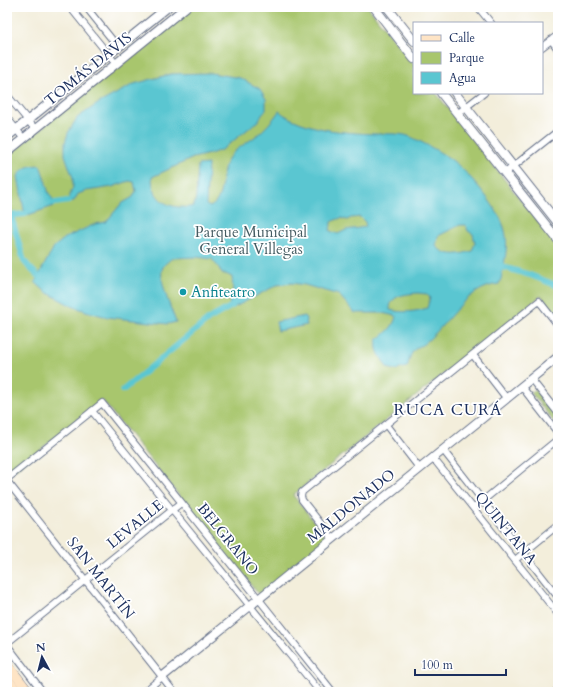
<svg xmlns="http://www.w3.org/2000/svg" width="565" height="699" font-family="Cardo,serif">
<rect width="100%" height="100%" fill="#fff"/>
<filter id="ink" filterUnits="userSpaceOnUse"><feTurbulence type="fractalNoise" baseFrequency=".025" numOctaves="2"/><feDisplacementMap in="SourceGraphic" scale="8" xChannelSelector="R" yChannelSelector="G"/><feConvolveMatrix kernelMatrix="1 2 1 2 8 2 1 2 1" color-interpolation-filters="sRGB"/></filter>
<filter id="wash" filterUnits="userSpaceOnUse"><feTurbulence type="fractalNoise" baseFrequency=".012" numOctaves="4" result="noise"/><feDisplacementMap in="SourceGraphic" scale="16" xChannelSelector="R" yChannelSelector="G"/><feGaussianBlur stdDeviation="0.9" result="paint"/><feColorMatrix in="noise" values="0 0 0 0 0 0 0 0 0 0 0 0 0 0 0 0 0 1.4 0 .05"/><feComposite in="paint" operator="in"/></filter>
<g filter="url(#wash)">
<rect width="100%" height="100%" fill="#f3eedb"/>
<g fill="#a8c66d" stroke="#627a66">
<path d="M192,7H368L414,65V93H436L558,247V318L541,296L293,495L328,539L259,595L102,400L11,473L7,469V156Z"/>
<path d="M535,390L558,419V427L531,393Z"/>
</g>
<g fill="#5ac6d1" stroke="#3a7a98" fill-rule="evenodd">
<path d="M211,73L240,78L260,89L266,99V109L258,121L223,149L213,153L193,158L152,177C152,194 161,205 178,207C184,207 188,208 194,206L196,197L198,165L208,164L206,205L210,207C226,199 219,173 228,159C233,150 247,143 256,136C265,129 273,120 279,111C303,130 346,133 375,134C384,134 400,133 408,136C417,139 446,155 453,161C470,174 501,211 505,231C509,246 504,264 501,279L499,284C465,288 450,322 426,342C422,346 415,347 412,353C409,357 409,363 407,367L396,370L387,368C382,357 375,353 377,340C386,333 394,327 396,316L382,313H355L339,295L305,285L292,283L277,285L233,308L229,303C234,294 233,287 232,277L226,274H222L219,268L212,259L196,257L172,258C170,260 164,264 163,267C157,277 172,311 176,322L168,324L107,317L89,312L72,306L46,292L35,282L54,247L65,238L95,224L106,222L121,204L133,197L136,191L134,182L129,181L112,187L86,191L78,194L74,201H69V197L73,187V178L65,155V143L68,133L77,118L99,103L134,84L171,74ZM360,217L365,222L366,227L346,230L338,234L330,231L331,223L335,220L341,218L347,220L351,218ZM460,225H466L468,231L473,234L475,243L472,251C459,255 445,257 436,246L438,236ZM418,293L427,294L430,298L427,308C416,312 401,313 390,310C389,295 406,294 418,293Z"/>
<path d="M40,165C43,174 46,182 48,191C50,197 55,199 54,206L25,216L18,176C25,166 28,166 40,165Z"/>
<path d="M305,316L307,325L278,331L276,322Z"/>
</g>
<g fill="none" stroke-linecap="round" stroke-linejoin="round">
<g stroke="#5ac6d1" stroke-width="6">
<path d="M55,203L69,201"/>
<path d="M7,216L25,214"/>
<path d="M11,216L24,261L29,267L39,277"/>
<path d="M503,267L530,275L558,286"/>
<path d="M123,390L209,319L232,306"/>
</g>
</g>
</g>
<g filter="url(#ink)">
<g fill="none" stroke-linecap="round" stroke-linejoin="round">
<g stroke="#67728a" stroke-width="8">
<g id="minor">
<path d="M70,7L116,64"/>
<path d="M86,7L118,47"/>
<path d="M478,7L491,23"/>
<path d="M551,40L558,49"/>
<path d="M542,47L558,35"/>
<path d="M7,95L35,129"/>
<path d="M457,114L484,93"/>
<path d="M7,118L24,139"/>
<path d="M505,173L558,131"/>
<path d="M473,355L507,399"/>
<path d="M531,379L558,413"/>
<path d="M522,387L558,433"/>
<path d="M92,411L172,510L320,692"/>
<path d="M386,425L420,469"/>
<path d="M443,450L558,597"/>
<path d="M433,458L558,614"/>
<path d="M7,479L102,403L333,692"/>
<path d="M7,481L174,692"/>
<path d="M474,508L558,439"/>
<path d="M333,539L302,500L301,496L302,492L539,301L558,325"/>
<path d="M515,560L558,525"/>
<path d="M7,643L181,503"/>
<path d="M7,645L43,692"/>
<path d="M144,692L162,677"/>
<path d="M555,692L558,690"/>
</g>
</g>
<g stroke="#67728a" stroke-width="10">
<g id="tertiary">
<path d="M374,7L414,59"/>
<path d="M387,7L414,41"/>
<path d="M441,93L558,240"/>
<path d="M455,93L558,223"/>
<path d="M7,137L168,7"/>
<path d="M7,152L186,7"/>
<path d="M162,677L558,357"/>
</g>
</g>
<g stroke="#67728a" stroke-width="10">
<g id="secondary">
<path d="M7,664L29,692"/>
<path d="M7,678L18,692"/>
</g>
</g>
<use href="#minor" stroke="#fff" stroke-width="6"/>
<use href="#tertiary" stroke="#fff" stroke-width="8"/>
<use href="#secondary" stroke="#fee4c5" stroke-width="9"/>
</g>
</g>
<circle fill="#0f9aa8" stroke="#fff" stroke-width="1.5" cx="183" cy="292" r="4"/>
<g text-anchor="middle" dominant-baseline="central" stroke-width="3.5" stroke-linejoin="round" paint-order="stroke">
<g font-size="15" fill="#1b2f5e" stroke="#fff">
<text transform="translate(88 69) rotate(-39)">TOMÁS DAVIS</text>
<text transform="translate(351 506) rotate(-39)">MALDONADO</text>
<text transform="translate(135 524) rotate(-39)">LEVALLE</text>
<text transform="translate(506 528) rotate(51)">QUINTANA</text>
<text transform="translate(228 539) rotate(51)">BELGRANO</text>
<text transform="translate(101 578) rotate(52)">SAN MARTÍN</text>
</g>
<g font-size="15" fill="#455c62" stroke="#fff">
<text x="251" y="232">Parque Municipal<tspan x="251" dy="17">General Villegas</tspan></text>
</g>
<g font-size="15" fill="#0d838f" stroke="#fff" text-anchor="start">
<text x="191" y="292">Anfiteatro</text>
</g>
<g font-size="16" letter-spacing="1" fill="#1b2f5e" stroke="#fff">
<text x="448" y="410">RUCA CURÁ</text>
</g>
</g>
<rect width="565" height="699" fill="none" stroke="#fff" stroke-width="24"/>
<rect x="413" y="22" width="130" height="72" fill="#ffffff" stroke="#a4acbf"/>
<rect x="421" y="35" width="20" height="6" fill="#fee4c5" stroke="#a4acbf"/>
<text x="449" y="42" font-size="12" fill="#1b2f5e">Calle</text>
<rect x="421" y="52" width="20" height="12" fill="#a8c66d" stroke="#a4acbf"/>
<text x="449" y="62" font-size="12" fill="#1b2f5e">Parque</text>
<rect x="421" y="72" width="20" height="12" fill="#5ac6d1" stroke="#a4acbf"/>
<text x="449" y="82" font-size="12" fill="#1b2f5e">Agua</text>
<g transform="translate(42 657) rotate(353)" stroke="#ffffff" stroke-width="3" paint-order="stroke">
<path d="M0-3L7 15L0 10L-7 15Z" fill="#1b2f5e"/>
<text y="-6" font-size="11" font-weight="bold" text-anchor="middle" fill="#1b2f5e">N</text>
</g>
<path d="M415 669v6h91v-6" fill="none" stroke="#1b2f5e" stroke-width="2"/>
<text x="421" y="669" font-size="12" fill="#1b2f5e" stroke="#ffffff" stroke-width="3" paint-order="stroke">100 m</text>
</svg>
